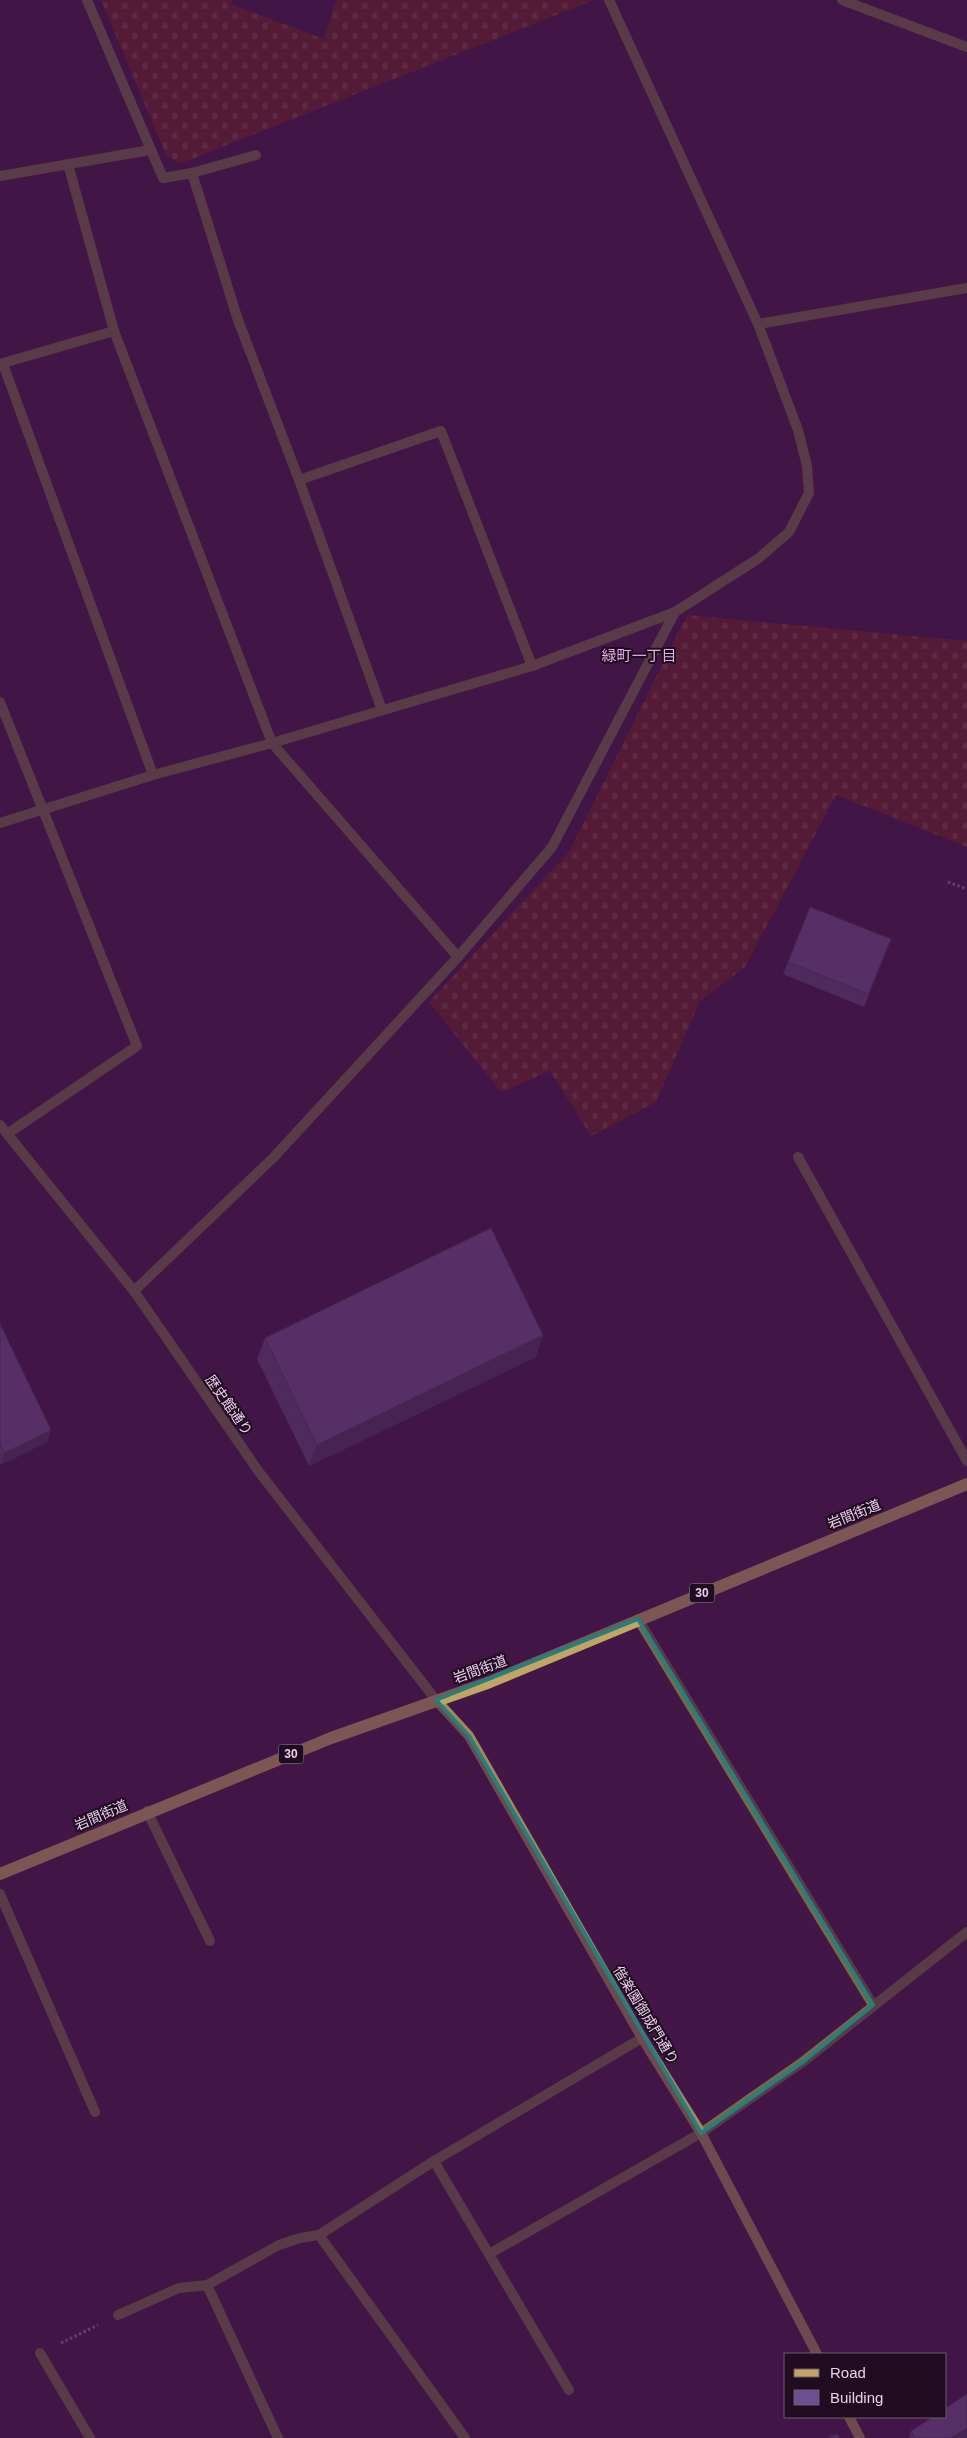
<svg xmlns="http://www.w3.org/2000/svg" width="967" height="2438" font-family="Arial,'Noto Sans JP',sans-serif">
<defs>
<pattern id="cemetery-stones" width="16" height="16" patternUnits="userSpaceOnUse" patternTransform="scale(1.25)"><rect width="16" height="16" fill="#692322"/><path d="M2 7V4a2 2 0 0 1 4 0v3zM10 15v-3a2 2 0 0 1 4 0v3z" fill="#7f4242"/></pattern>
</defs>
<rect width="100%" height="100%" fill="#421646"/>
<g fill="url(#cemetery-stones)">
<path d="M101,0H232L231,4L324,39L336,0H594L179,164L166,155Z"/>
<path d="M687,615L967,641V847L836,795L745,967L700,1001L656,1102L591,1136L550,1071L501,1092L429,1002L569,852Z"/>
</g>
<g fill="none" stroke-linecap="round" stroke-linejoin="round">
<g stroke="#947097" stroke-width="3" stroke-dasharray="2.5 2.5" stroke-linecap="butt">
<path d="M948,882L967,889"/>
<path d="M61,2343L98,2325"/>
</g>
<g stroke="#77684a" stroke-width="10">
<path d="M147,1811L210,1941"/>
<path d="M0,1894L95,2112"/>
<path d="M434,2161L569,2390"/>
<path d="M319,2235L465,2438"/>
<path d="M489,2254L701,2133"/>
<path d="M207,2285L278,2438"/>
<path d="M118,2315L179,2288L207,2285L279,2245L300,2238L319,2235L434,2161L642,2038"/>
<path d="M40,2353L90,2438"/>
</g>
<g stroke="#77684a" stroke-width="10">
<path d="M87,0L163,178L192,173L256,155"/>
<path d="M842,0L967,47"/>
<path d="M68,164L114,331L272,743L458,957"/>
<path d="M192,173L238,320L299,480L382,710"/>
<path d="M0,176L150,150"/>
<path d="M758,324L967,288"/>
<path d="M0,364L114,331"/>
<path d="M3,364L153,775"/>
<path d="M299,480L441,431L532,666"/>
<path d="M0,702L137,1046L7,1134"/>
<path d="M0,823L153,775L272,743L532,666L675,612L759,558L789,532L809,493L807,466L798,430L758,324L609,0"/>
<path d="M798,1157L967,1461"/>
<path d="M134,1291L274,1157L458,957L552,847L675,612"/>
<path d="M638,1619L873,2005"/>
<path d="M701,2133L804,2061L967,1932"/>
</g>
<path stroke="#77684a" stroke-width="10" d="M0,1125L134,1291L259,1472L436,1700"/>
<g stroke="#a18a59" stroke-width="10">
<path d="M436,1700L469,1736L642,2038L701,2133L817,2354"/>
<path d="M849,2417L860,2438"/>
</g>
<path stroke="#c2a464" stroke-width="12" d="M0,1874L331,1738L490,1682L967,1484"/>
</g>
<g fill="#5e437a">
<path d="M891,939L864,1007L783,974L788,962Z"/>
<path d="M0,1324L51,1430L47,1442L0,1465Z"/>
<path d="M265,1338L536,1357L309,1466L257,1359Z"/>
<path d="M967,2394V2438H909L911,2431Z"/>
</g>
<g fill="#4c3763">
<path d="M543,1335L536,1357L309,1466L317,1445Z"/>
<path d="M51,1430L47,1442L0,1465L4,1453Z"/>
<path d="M967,2428V2438H951Z"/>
</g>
<g fill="#6d4e8e" stroke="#4c3763">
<path d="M810,907L891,939L868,994L788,962Z"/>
<path d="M491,1228L543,1335L317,1445L265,1338Z"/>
<path d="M0,1324L51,1430L4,1453L0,1444Z"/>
<path d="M967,2394V2428L951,2438H915L911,2431L933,2417H946V2408Z"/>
<path d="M837,2434L839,2438H828Z"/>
</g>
<path d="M0 0H967V2438H0ZM638,1619L873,2005L804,2061L701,2133L469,1736L436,1700Z" fill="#421646" fill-opacity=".55" fill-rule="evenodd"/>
<path fill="none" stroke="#257f7a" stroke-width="4" stroke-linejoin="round" d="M638,1619L873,2005L804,2061L701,2133L469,1736L436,1700Z"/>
<g text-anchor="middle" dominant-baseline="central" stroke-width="4" stroke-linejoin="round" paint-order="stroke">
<g fill="#1f0c20" stroke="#ad94ae" stroke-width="1">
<rect x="689.5" y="1583.5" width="25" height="19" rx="4"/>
<rect x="278.5" y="1744.5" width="25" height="19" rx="4"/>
</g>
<g font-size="12" font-weight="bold" fill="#eaceeb">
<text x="702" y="1593">30</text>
<text x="291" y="1754">30</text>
</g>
<g font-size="14" fill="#eaceeb" stroke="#1f0c20">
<text transform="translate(229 1405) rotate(55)">歴史館通り</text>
<text transform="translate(854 1514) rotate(-22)">岩間街道</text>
<text transform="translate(480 1669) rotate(-20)">岩間街道</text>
<text transform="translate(101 1815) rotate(-23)">岩間街道</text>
<text transform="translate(646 2015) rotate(59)">偕楽園御成門通り</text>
</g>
<g font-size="15" fill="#e3ade6" stroke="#1f0c20">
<text x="639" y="655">緑町一丁目</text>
</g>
</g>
<rect x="784" y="2353" width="162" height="65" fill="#1f0c20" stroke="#705a71"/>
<rect x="794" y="2369" width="25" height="8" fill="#c2a464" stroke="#705a71"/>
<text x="830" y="2378" font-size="15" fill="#eaceeb">Road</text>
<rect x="794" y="2390" width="25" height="15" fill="#6d4e8e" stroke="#705a71"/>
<text x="830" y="2403" font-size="15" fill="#eaceeb">Building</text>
</svg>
